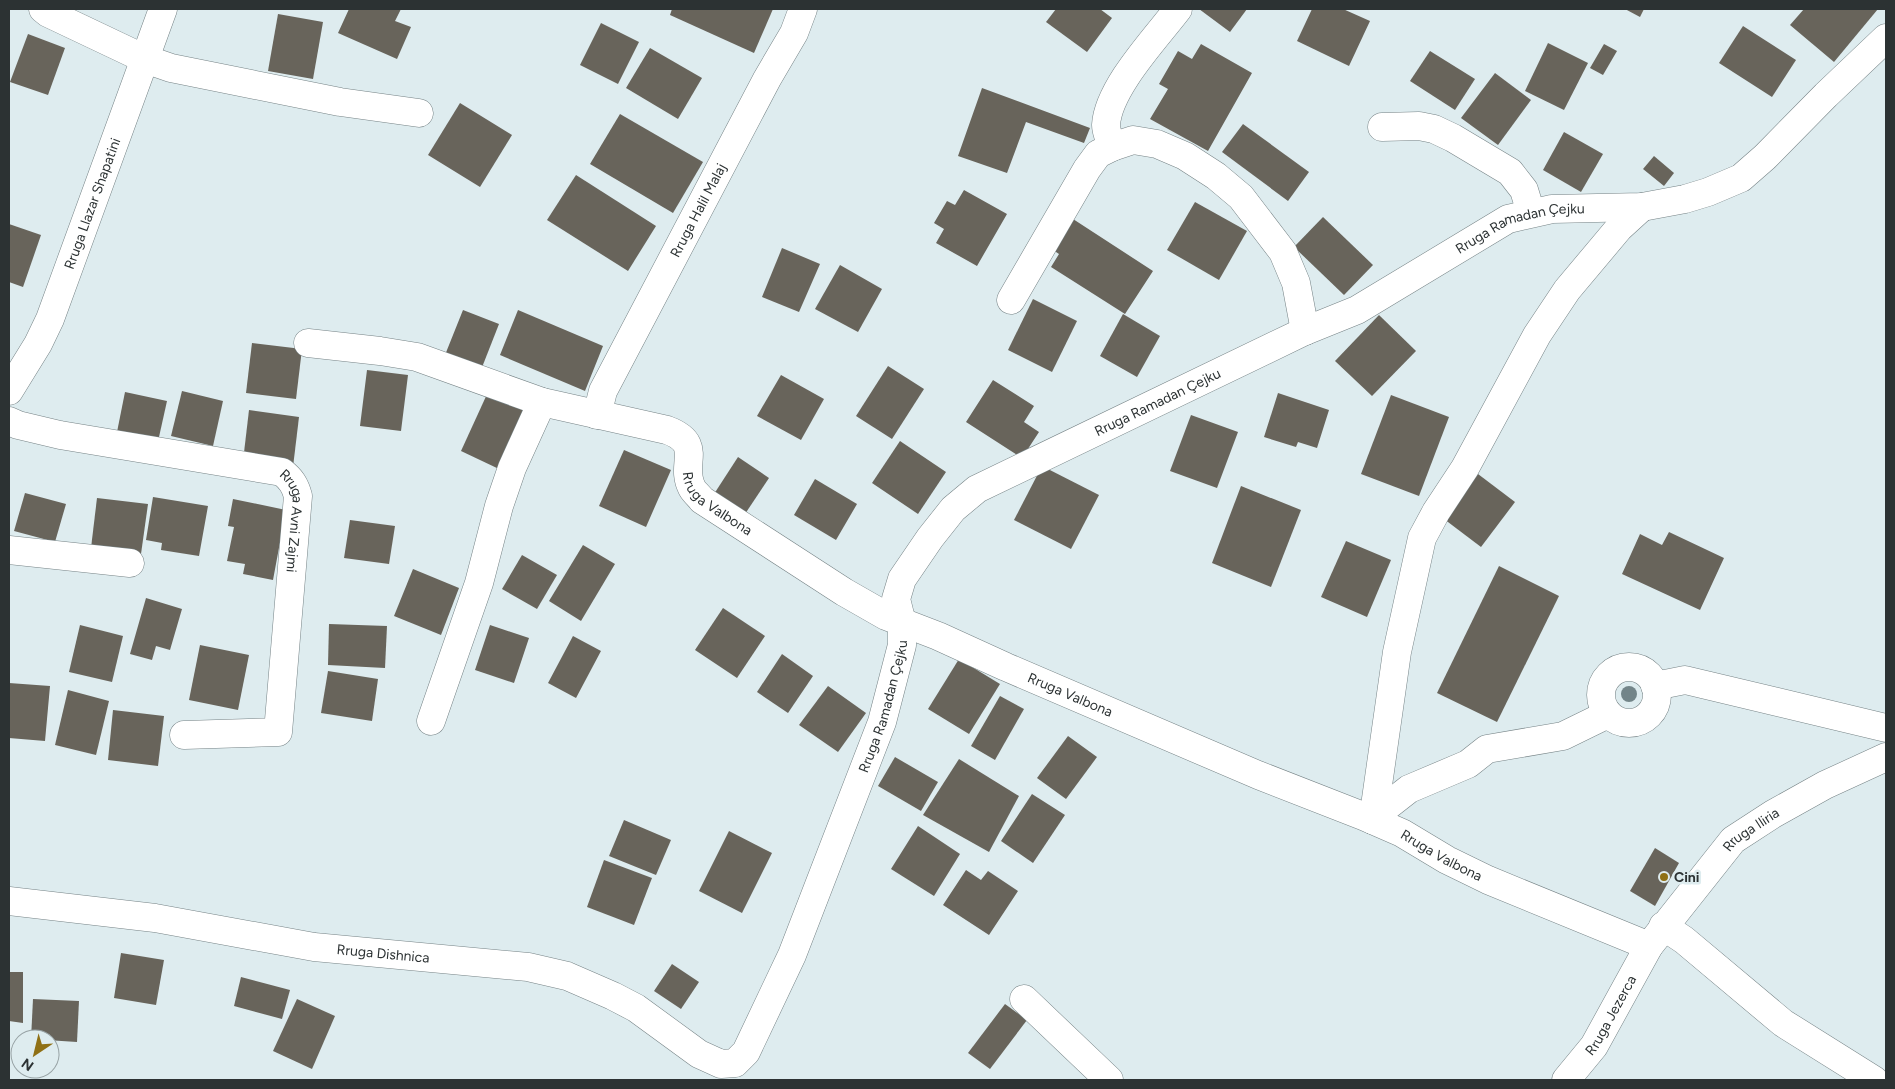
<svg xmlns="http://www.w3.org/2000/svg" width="1895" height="1089" font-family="Figtree,sans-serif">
<rect width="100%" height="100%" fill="#deecef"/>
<g fill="#68645b">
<path d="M349,9H401L395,21L411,27L397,59L338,33Z"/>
<path d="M672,9H773L754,53L670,15Z"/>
<path d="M1056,9H1100L1112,18L1087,52L1046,22Z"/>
<path d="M1199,9H1247L1230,32Z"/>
<path d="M1312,9H1343L1370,21L1349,66L1297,41Z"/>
<path d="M1625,9H1644L1640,17Z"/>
<path d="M1804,9H1878L1834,62L1790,25Z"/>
<path d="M278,14L323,22L313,79L268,71Z"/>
<path d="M601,23L639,42L618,84L580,65Z"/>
<path d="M1743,26L1796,60L1772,97L1719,63Z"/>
<path d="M28,34L65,48L48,95L10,82Z"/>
<path d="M1548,43L1588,63L1564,110L1525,91Z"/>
<path d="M1201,44L1252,73L1208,151L1150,119L1168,89L1159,84L1178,51L1192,59Z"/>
<path d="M1604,44L1617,51L1603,75L1590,68Z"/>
<path d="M650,48L702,78L678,119L626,88Z"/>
<path d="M1430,51L1475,79L1455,110L1410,81Z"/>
<path d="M1495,73L1531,100L1498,145L1461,118Z"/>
<path d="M982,88L1090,128L1084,143L1026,122L1007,173L958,156Z"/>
<path d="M460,103L512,135L480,187L428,155Z"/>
<path d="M620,114L703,162L673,213L590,164Z"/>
<path d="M1243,124L1309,172L1288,201L1222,152Z"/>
<path d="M1564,132L1603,154L1581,192L1543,170Z"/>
<path d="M1654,156L1674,173L1664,186L1643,169Z"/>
<path d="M576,175L656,226L628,271L547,220Z"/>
<path d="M964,190L1007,214L977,266L936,243L944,229L934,223L947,201L955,205Z"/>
<path d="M1195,202L1247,231L1219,280L1167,250Z"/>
<path d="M1323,217L1373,265L1344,295L1294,247Z"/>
<path d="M1073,219L1153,271L1125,314L1051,267L1059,254L1053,250Z"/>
<path d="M9,224L41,235L23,287L9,282Z"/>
<path d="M782,248L820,264L799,312L762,297Z"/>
<path d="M840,265L882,289L858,332L815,309Z"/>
<path d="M1033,299L1077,321L1052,372L1008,350Z"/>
<path d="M463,310L499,324L479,375L443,360Z"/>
<path d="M518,310L603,346L585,391L500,355Z"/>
<path d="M1123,314L1160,336L1137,377L1100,356Z"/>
<path d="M1379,315L1416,351L1372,396L1335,361Z"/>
<path d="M252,343L302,349L296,399L246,393Z"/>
<path d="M888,366L924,389L892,439L856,416Z"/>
<path d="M367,370L408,375L401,431L360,426Z"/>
<path d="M781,375L824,399L801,440L757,416Z"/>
<path d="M993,380L1034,406L1024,422L1039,432L1022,458L966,422Z"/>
<path d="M182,391L223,401L213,446L171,436Z"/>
<path d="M125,392L167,401L157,446L116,437Z"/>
<path d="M488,392L527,411L499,469L461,451Z"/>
<path d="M1278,393L1329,410L1317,448L1298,442L1296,447L1264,437Z"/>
<path d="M1391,395L1449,417L1419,496L1361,474Z"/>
<path d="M249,410L299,417L293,467L243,461Z"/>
<path d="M1191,415L1238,432L1217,488L1170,471Z"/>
<path d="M900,441L946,472L918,514L872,483Z"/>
<path d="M624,450L671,470L646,527L599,506Z"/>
<path d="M738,457L769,478L745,514L714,494Z"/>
<path d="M1042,466L1099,495L1071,549L1014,520Z"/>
<path d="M1478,474L1515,502L1481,547L1444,519Z"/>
<path d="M815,479L857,504L836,540L794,515Z"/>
<path d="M1241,486L1301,510L1271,587L1212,563Z"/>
<path d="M25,493L66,504L55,542L14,531Z"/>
<path d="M153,497L208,506L199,556L161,550L162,543L146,540Z"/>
<path d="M97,498L148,504L141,554L91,548Z"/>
<path d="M233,499L286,510L273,580L243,574L245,564L227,561L234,527L228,526Z"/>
<path d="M350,520L395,526L389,564L344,558Z"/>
<path d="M1669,532L1724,558L1700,610L1622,574L1640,534L1662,545Z"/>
<path d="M1346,541L1391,560L1367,617L1321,597Z"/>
<path d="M583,545L615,564L581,621L549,601Z"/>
<path d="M522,555L557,575L537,609L502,589Z"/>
<path d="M1499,566L1559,596L1497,722L1437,693Z"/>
<path d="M413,569L459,588L441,635L394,616Z"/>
<path d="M146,598L182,609L170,650L156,646L152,660L130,654Z"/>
<path d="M723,608L765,636L737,678L695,650Z"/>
<path d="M329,624L387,626L385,668L328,665Z"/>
<path d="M80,625L123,636L112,682L69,672Z"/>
<path d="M490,625L529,638L514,683L475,670Z"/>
<path d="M573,636L601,651L576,698L548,683Z"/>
<path d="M200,645L249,655L238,710L189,700Z"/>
<path d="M782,654L813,676L788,713L757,692Z"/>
<path d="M959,659L1000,684L969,734L928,709Z"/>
<path d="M328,671L378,679L372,721L321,713Z"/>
<path d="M9,683L50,686L45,741L9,738Z"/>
<path d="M828,686L866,713L838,752L799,725Z"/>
<path d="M68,690L109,701L96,755L55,745Z"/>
<path d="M1000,696L1024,709L995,760L971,746Z"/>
<path d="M113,710L164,716L158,766L108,760Z"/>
<path d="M1068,736L1097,757L1066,799L1037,778Z"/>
<path d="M895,757L938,782L921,811L878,786Z"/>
<path d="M959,759L1019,796L989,852L923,815Z"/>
<path d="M1032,794L1065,815L1033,863L1001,841Z"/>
<path d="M624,820L671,840L656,875L609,856Z"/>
<path d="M918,826L960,854L934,896L891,869Z"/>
<path d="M729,831L772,853L742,913L699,891Z"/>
<path d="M1655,848L1679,863L1655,906L1630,891Z"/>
<path d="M604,860L652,878L634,925L587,907Z"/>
<path d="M966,870L981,880L988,871L1018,891L989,935L943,905Z"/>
<path d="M121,953L164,960L156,1005L114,998Z"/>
<path d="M672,964L699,982L681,1009L654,991Z"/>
<path d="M9,972H23V1023L9,1021Z"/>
<path d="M241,977L290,990L282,1019L234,1006Z"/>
<path d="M33,999L79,1001L77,1042L31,1039Z"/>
<path d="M297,999L335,1016L312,1069L273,1051Z"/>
<path d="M1005,1004L1027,1020L990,1069L968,1053Z"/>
</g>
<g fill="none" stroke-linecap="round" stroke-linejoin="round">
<g stroke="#768386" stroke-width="29">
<g id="minor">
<path d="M43,9L48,13L145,59L171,68L340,102L419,113"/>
<path d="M1382,127L1419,126L1434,129L1453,138L1510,172L1524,190L1531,213"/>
<path d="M1112,147C1110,140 1106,132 1106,125C1108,88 1156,38 1178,9"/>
<path d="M1011,300L1087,169L1098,154L1112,147L1133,140L1157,144L1185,156L1216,176L1241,197L1283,252L1296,283L1305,331"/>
<path id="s1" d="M308,343L380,351L417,357L542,402L667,430C705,444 679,464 692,488C694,492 699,496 702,500L844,592L886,616L938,636L1006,667L1258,775L1363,816L1402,833L1447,860L1488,880L1649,946"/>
<path id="s2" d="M9,391L38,344L50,319L163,9"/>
<path id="s3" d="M597,415L603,391L767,79L794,33L803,9"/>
<path id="s4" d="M9,421L18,425L60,435L282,472C291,479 295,485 298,496L278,732L184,735"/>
<path d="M9,550L130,563"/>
<circle cx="1629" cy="695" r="28"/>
<path d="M1655,686L1685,680L1886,728"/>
<path d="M431,721L479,583L499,506L512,468L542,402"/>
<path d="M1373,820L1397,652L1422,538L1436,512L1465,468L1537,335L1567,290L1619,228L1642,207"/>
<path d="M1373,820L1386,807L1409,789L1468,764L1487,749L1563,736L1608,714"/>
<path id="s5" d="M9,901L155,918L314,947L528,967L567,976L613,996L636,1008L699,1054L721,1064L735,1063L746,1052L792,955L882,722L902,645V623L896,599L902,579L930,538L953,509L977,489L1305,331L1357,310L1508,219L1552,209L1642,207L1685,199L1708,192L1741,178L1765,157L1826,95L1886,38"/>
<path d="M1663,926L1684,940L1783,1023L1874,1080"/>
<path d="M1024,999L1109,1080"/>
<path id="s6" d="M1566,1080L1594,1046L1649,946L1733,840L1773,814L1825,785L1886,757"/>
</g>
</g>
<use href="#minor" stroke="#fff" stroke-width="28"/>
</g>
<circle fill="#738589" cx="1629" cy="694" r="8"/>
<circle fill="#8f7015" stroke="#deecef" stroke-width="2" cx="1664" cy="877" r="5"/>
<g text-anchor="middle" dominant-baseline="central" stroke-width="5" stroke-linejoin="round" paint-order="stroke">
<g font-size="14" fill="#2c3233" stroke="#deecef">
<text stroke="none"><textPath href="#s2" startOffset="206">Rruga Llazar Shapatini</textPath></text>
<text stroke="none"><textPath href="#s3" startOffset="229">Rruga Halil Malaj</textPath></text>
<text stroke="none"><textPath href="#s5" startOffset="1999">Rruga Ramadan Çejku</textPath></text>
<text stroke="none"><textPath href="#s5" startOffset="1594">Rruga Ramadan Çejku</textPath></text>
<text stroke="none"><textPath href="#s1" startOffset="469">Rruga Valbona</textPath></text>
<text stroke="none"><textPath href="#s4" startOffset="331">Rruga Avni Zajmi</textPath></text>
<text stroke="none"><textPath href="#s1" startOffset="874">Rruga Valbona</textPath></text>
<text stroke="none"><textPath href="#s5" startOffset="1144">Rruga Ramadan Çejku</textPath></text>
<text stroke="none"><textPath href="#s6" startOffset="314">Rruga Iliria</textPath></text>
<text stroke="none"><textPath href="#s1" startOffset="1279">Rruga Valbona</textPath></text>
<text stroke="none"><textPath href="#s5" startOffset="378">Rruga Dishnica</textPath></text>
<text stroke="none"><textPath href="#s6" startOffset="79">Rruga Jezerca</textPath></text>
</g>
<g font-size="14" font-weight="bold" fill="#2c3233" stroke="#deecef" text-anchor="start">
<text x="1674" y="877">Cini</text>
</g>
</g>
<rect width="1895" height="1089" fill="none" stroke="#2c3233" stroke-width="20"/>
<g transform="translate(35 1054) rotate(215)"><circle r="24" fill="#deecef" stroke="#97a2a4"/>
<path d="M0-4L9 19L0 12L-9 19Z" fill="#8f7015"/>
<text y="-8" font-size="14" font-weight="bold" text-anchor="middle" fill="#2c3233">N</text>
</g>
</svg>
